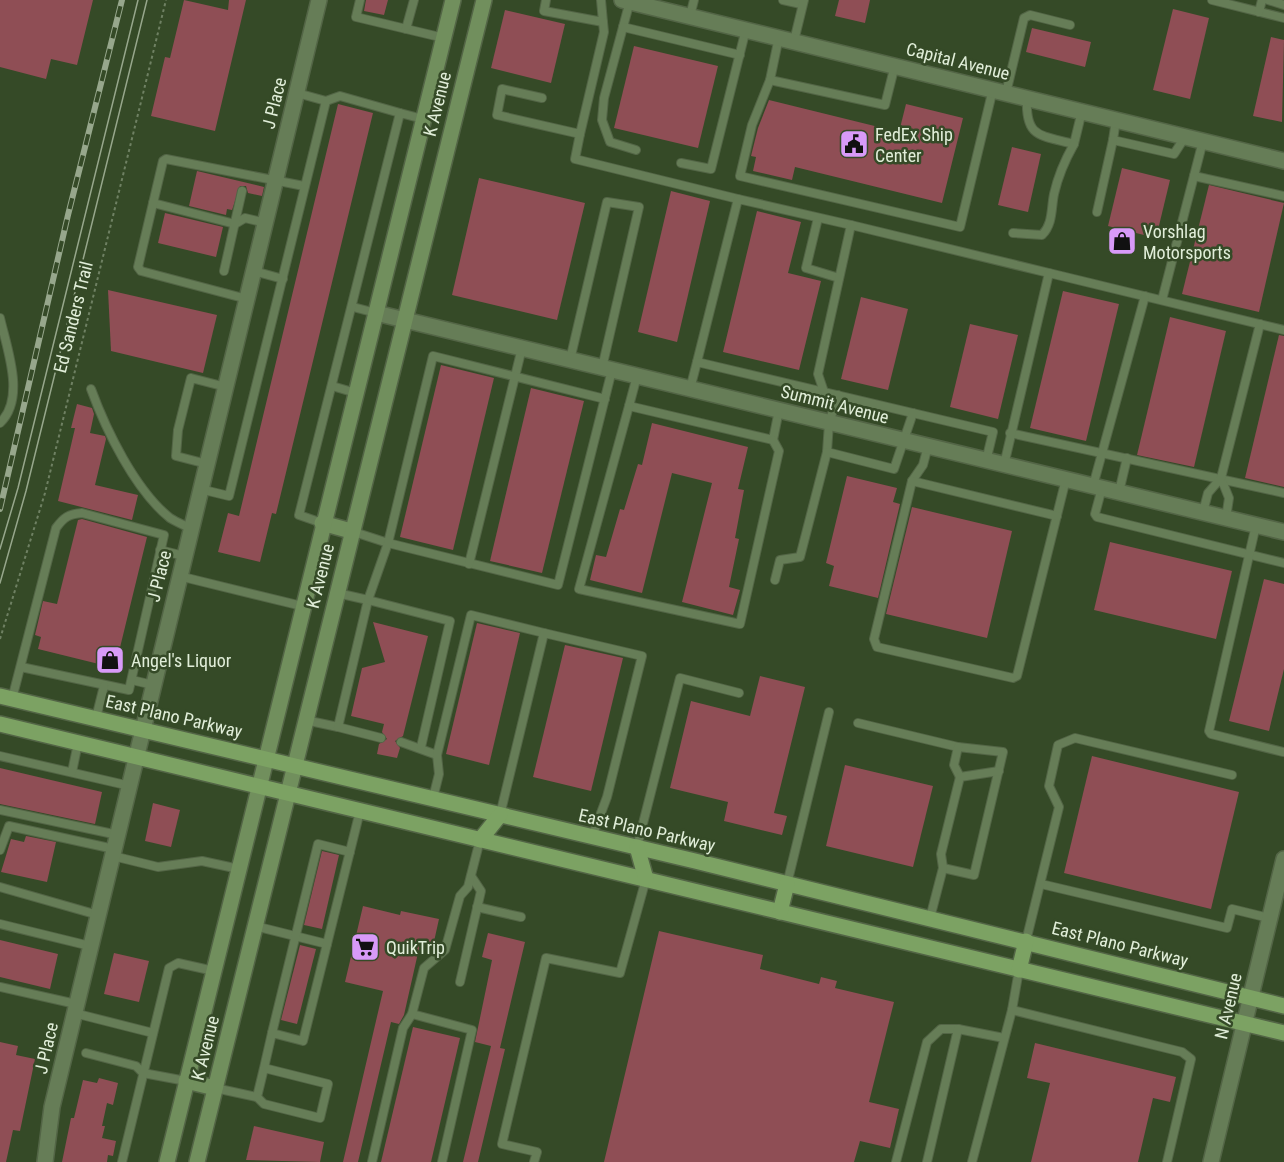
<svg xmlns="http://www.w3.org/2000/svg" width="1284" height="1162" font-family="'Roboto Condensed',sans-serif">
<rect width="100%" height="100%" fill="#354a27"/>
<g fill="#8f4e55">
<path d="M0,0H93L77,65L51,59L46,79L0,67Z"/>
<path d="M184,0L228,10L229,0H246L215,131L151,116L165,57L170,58Z"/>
<path d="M366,0H388L384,15L364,11Z"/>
<path d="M839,0H870L865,23L835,16Z"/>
<path d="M1173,9L1209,18L1190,99L1153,90Z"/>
<path d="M505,10L565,24L551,83L491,68Z"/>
<path d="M1032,28L1091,42L1085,67L1026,52Z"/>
<path d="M1271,37L1284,40L1282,122L1253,116Z"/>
<path d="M634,46L718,66L698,148L614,128Z"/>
<path d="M769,100L899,132L906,104L963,118L942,203L795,167L792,180L753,171L756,157L751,156L758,128Z"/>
<path d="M338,104L373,113L276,514L272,513L260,562L218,552L228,513L239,516Z"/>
<path d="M1012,147L1041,154L1028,212L998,205Z"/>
<path d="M1122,168L1170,180L1156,238L1108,226Z"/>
<path d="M197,171L264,187L262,196L248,193L246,186H240L232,210L227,209L226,215L189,206Z"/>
<path d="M479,178L585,203L557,320L452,295Z"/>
<path d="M1209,185L1284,203L1259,312L1182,294Z"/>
<path d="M671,191L710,201L677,342L638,332Z"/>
<path d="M757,211L801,222L788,273L821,281L799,370L723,352Z"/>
<path d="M165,213L223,227L216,257L158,243Z"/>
<path d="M108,290L217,315L203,373L111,351Z"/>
<path d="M1063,291L1119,304L1086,441L1030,428Z"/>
<path d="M861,297L908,309L888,390L841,379Z"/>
<path d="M1170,317L1226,331L1194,467L1137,455Z"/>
<path d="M970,324L1018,335L998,419L950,407Z"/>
<path d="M1279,335L1284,336V487L1245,478Z"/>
<path d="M441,365L494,378L453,550L400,537Z"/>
<path d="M531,388L584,401L542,573L490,561Z"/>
<path d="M77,404L92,408L94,414L90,433L105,436L106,439L95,485L138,495L132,520L58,501L75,428H71Z"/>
<path d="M652,423L748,447L738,489L744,490L735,538L739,539L729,587L740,590L733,615L682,602L712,483L672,473L642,593L590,580L596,555L606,557L620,509L624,510L638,464L642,465Z"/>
<path d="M847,476L897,488L893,502L900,504L878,598L829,586L834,566L826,563Z"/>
<path d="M912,507L1012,531L987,638L886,614Z"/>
<path d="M82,519L147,537L115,668L38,649L41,637L35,635L43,601L57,604L78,520Z"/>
<path d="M1110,542L1232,571L1216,639L1094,610Z"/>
<path d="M1264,579L1284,584V669L1269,731L1229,721Z"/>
<path d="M373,622L428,636L403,736L395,741L400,748L397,758L377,754L379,744L387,739L382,732L384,724L351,716L362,668L385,662Z"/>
<path d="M477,623L520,633L489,765L446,754Z"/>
<path d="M565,645L623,658L591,791L533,777Z"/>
<path d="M760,676L805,687L774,813L787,816L782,835L724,821L728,802L670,788L691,701L750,716Z"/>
<path d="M1092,756L1239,792L1211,909L1064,873Z"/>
<path d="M845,765L933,786L913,867L826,846Z"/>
<path d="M0,768L102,792L95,824L0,804Z"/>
<path d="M153,803L180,810L171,847L145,841Z"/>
<path d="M26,836L56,842L47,882L1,872L11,839L24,842Z"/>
<path d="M322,851L339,855L322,929L304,925Z"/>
<path d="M363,906L400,915L401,911L439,919L433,946L420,944L404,1015L399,1024L391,1022L358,1162H343L383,991L345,982Z"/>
<path d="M659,931L763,955L760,969L819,984L821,977L837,981L835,988L894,1002L869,1102L899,1109L890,1148L860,1141L854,1162H604Z"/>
<path d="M488,933L525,942L500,1048L505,1049L478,1162H463L491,1046L475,1042L492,960L482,957Z"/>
<path d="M0,940L58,954L50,989L0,977Z"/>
<path d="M300,945L316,949L297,1024L281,1020Z"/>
<path d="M114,953L149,961L139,1002L104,994Z"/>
<path d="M413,1027L460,1038L431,1162H381Z"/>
<path d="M0,1042L18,1046L16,1055L35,1059L20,1131L13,1130L6,1162H0Z"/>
<path d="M1035,1043L1176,1077L1170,1102L1153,1098L1138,1162H1031L1050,1083L1027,1078Z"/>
<path d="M99,1078L118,1083L113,1105L107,1103L102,1126H105L102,1138L116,1141L113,1156L108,1155L107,1162H62L71,1118H74L83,1080L97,1083Z"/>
<path d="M254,1126L324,1142L320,1162L246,1160Z"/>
</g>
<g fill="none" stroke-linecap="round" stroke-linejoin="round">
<g stroke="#536546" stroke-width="10">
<g id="service">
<path d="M360,0L356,17L444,38"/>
<path d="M546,0L544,11L603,22L601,0"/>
<path d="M783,0L801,4"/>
<path d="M1212,0L1284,18"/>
<path d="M1268,0L1284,5"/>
<path d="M630,1L604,98L602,120L610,142L636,150"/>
<path d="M1259,12L1262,0"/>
<path d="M690,16L694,0"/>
<path d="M623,27L740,55"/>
<path d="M406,29L414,0"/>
<path d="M779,37L770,80L885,105L895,65"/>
<path d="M794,41L804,0"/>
<path d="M770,80L752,125L740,176L960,227L993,89"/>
<path d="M1006,93L1024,18L1030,15L1070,25"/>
<path d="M542,98L502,89L497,115L580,134L604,32L603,22"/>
<path d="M1027,98C1025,138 1040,135 1074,144L1082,111"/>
<path d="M326,101L340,96L400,113"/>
<path d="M1116,120L1113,140L1174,154L1185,137"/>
<path d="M580,134L575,159L738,199"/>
<path d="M681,163L711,169L746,29"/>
<path d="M1194,176L1284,196"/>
<path d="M153,203L235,224L245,218L266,223"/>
<path d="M1097,212L1113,140"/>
<path d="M818,218L806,268L839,278"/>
<path d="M1013,233L1042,235C1053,224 1051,209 1054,194C1058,176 1065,160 1074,144"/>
<path d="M224,271L242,191"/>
<path d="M254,271L283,279"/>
<path d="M247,299L141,271L138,267L163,161L166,159L304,186"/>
<path d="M1162,300L1203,141"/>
<path d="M353,307L376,313"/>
<path d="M0,318C7,349 26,398 0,423"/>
<path d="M570,360L607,202L639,207L602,368"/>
<path d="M697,362L738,199L851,225"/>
<path d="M637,376L629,406L773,440L779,410"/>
<path d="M332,386L356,393"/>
<path d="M91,389C106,430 135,490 170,518C176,522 184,525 190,528"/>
<path d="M690,389L697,362L993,432L986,461"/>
<path d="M824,392L818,374L851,225L1049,273"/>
<path d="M838,395L829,423L827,452L894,469L913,413"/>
<path d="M629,406L579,589L740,624L779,451L773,440"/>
<path d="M1010,433L1284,493"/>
<path d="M928,446L923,465L912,481L874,639L877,647L1013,678L1017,676L1066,479"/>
<path d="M207,464L176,456L178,430L191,378L226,387"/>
<path d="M1004,465L1049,273L1284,330"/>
<path d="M1221,478L1229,498L1226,518"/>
<path d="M912,481L1057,516"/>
<path d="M1093,486L1145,296"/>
<path d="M1102,488L1095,514L1097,517L1284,563"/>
<path d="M200,489L229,496L326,101L297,93"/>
<path d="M1119,492L1127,458"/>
<path d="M1203,512L1208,493L1221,478L1260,324"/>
<path d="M322,523L299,515L400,113L423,119"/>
<path d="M1256,525L1209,731L1211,734L1283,752"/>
<path d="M351,531L388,543L558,585L612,370"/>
<path d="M160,550L184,556"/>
<path d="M469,564L522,348"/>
<path d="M179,576L302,606"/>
<path d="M775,580L780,560L800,557L827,452"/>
<path d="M132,680L153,685"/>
<path d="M12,699L56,528C64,517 69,514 82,513L164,535L129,690L21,667"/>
<path d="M96,718L104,686"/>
<path d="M305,720L338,727L368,600L337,593"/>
<path d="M858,723L958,747L1003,752L974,875L943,868"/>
<path d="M338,727L381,738"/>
<path d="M401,742L437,755"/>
<path d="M421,747L450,621L368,600L388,543L433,356L605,399"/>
<path d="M958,747L954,765L960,777"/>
<path d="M0,756L130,786"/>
<path d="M72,772L78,743"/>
<path d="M433,798L439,774L437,755L471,615L544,633"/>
<path d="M0,810L118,835"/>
<path d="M500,815L544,633L642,656L607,797L592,837"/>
<path d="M637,847L680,678L739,693"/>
<path d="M0,850L9,826L114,849"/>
<path d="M113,856L158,867L202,861L239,869"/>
<path d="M787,884L829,712"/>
<path d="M1041,884L1227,928L1232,909L1269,918"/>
<path d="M0,887L98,915"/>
<path d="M477,907L521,917"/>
<path d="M930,918L943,868L941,854L960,777L999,771"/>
<path d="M0,924L90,946"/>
<path d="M255,926L327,944"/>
<path d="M1026,941L1059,807L1049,786L1058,745L1075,738L1232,775"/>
<path d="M460,982L481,891L471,876"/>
<path d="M0,987L76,1004"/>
<path d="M1012,1010L1182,1052L1191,1059L1167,1162"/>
<path d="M74,1013L153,1033"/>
<path d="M412,1014L472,1030L442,1162"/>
<path d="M272,1033L318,844L350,852"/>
<path d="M86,1053L136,1066L143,1073L186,1081"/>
<path d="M264,1068L257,1097L264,1104L320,1118L328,1084L264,1068L272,1033L303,1041L360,811"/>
<path d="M215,1088L257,1097"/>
<path d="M122,1162L169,968L178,963L214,971"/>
<path d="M372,1162L403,1028L412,1014L424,968L445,950L460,896L468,887L480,840"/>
<path d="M534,1162L537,1152L502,1144L546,958L620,973L646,879"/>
<path d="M896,1162L927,1042L941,1029H958"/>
<path d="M927,1162L958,1029L1004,1038"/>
<path d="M972,1162L1012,1010L1019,970"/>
</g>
</g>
<g stroke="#536546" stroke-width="18">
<g id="minor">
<path d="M622,0L1284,161"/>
<path d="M376,313L1284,532"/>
<path d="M45,1162L52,1107L319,0"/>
<path d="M1211,1162L1284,859"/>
</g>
</g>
<g stroke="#536546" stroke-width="18">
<g id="secondary">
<path d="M322,523L351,531"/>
<path d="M186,1081L215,1088"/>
<path d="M167,1162L453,0"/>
<path d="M197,1162L484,0"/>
</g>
</g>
<g stroke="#536546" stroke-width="18">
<g id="primary">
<path d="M0,696L695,861L1284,1006"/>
<path d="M0,724L1284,1033"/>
<path d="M480,840L500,815"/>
<path d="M637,847L646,879"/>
<path d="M780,912L787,884"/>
<path d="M1019,970L1026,941"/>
</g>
</g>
<path stroke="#6f8163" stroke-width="2" stroke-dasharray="3 3" stroke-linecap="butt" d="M0,639L45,493L166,0"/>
<use href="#service" stroke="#667d57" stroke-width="8"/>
<use href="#minor" stroke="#667d57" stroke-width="15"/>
<use href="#secondary" stroke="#718f5d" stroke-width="15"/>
<use href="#primary" stroke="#7ca263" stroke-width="15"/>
<g stroke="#97a78c" stroke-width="1.5">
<path d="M0,549L18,488L138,0"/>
<path d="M0,583L26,491L147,0"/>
</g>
<g stroke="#97a78c" stroke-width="6">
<path id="rail" d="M0,509L68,215L122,0"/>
</g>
<use href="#rail" stroke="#354a27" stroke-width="4" stroke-dasharray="11" stroke-linecap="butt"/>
</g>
<defs>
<g id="civic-square" transform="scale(1.5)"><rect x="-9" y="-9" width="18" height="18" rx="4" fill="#d89af8" stroke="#354a27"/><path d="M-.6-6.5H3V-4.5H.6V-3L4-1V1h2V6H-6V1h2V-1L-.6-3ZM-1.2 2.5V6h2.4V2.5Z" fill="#111"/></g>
<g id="shop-square" transform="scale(1.5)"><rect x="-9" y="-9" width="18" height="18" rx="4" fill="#d89af8" stroke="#354a27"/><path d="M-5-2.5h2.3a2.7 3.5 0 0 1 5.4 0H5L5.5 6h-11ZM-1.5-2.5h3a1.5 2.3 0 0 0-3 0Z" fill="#111"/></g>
<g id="supermarket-square" transform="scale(1.5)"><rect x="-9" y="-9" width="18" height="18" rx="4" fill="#d89af8" stroke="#354a27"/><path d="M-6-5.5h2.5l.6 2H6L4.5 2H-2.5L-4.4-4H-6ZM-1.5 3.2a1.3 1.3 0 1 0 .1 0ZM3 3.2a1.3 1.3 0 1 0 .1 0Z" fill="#111"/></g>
</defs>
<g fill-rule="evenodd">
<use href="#civic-square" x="854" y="144"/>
<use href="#shop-square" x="1122" y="241"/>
<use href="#shop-square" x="110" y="660"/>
<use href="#supermarket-square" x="365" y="947"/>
</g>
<g text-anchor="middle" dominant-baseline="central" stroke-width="5" stroke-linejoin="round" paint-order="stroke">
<g font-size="18" fill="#e1eed9" stroke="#354a27">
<text transform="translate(958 61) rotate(14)">Capital Avenue</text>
<text transform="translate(274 103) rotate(-76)">J Place</text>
<text transform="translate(437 104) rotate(-76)">K Avenue</text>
<text transform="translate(73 317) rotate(-76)">Ed Sanders Trail</text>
<text transform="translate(835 404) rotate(14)">Summit Avenue</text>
<text transform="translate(159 576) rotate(-76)">J Place</text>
<text transform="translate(320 576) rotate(-76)">K Avenue</text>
<text transform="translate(174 716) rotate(13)">East Plano Parkway</text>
<text transform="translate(647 830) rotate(13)">East Plano Parkway</text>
<text transform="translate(1120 944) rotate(14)">East Plano Parkway</text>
<text transform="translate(1228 1006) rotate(-77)">N Avenue</text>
<text transform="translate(46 1048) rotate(-77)">J Place</text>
<text transform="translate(205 1048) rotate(-76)">K Avenue</text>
</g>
<g font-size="18" fill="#e1eed9" stroke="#354a27" text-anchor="start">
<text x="875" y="134">FedEx Ship<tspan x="875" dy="21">Center</tspan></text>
<text x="1143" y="231">Vorshlag<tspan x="1143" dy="21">Motorsports</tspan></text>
<text x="131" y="660">Angel's Liquor</text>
<text x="386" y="947">QuikTrip</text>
</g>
</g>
</svg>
